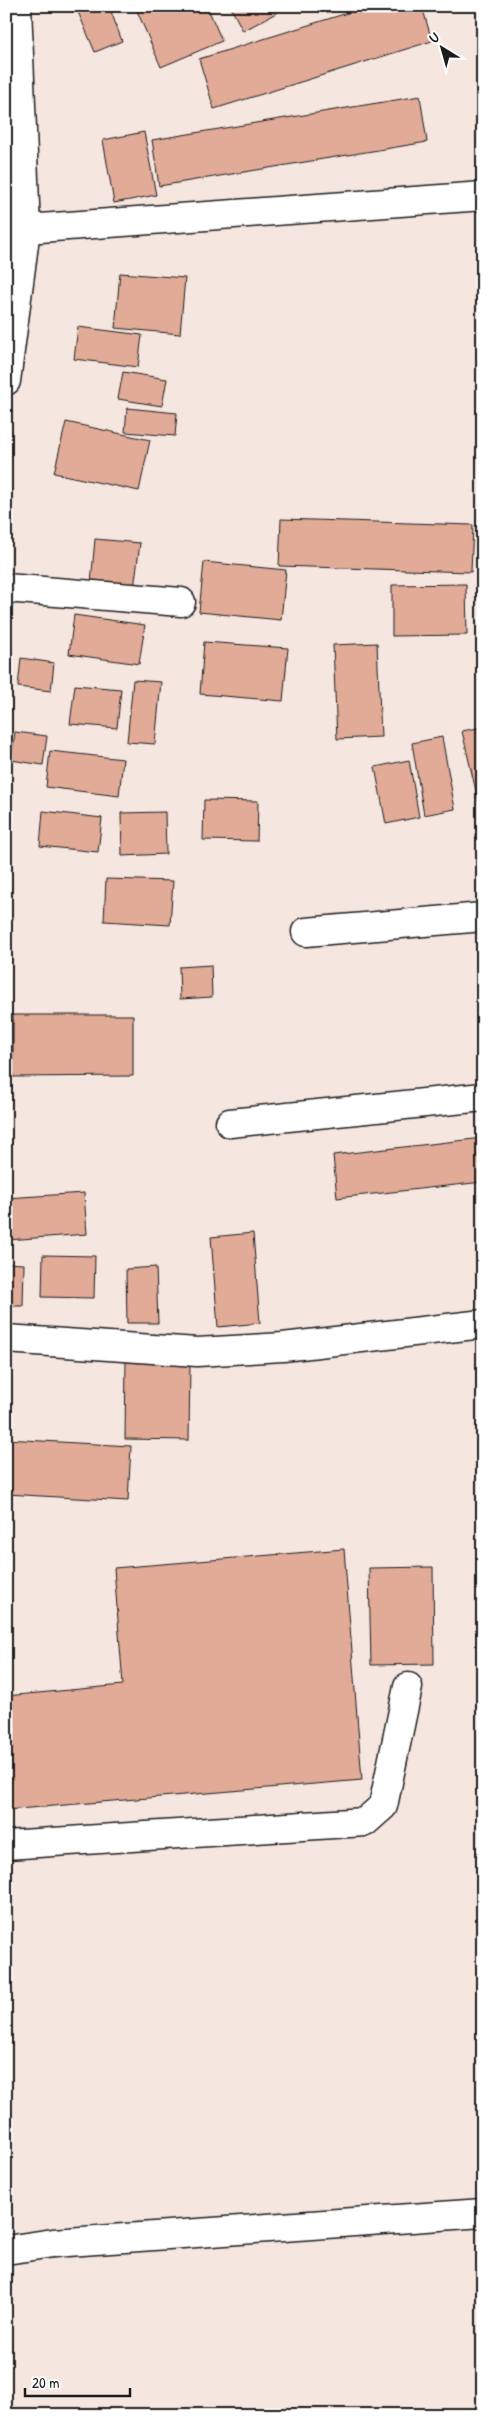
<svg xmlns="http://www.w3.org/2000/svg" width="489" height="2421" font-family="'Patrick Hand',sans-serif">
<rect width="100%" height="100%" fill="#f6e6e0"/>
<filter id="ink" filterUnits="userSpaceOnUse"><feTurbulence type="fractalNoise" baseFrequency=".02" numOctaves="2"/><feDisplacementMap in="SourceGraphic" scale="10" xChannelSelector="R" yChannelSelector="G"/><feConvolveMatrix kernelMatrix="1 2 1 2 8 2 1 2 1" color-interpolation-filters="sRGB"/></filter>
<g filter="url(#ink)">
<g fill="#e1ab97" stroke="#1c1c1c">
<path d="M79,6H109L122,41L95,52L76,7Z"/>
<path d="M135,6H207L222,41L161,67Z"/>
<path d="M230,6H275L278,12L243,31Z"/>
<path d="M370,6H422L432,41L214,109L199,59Z"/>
<path d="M420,96L427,142L159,186L152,140Z"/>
<path d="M144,132L156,195L114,203L103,140Z"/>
<path d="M120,273L185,278L180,334L115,328Z"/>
<path d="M78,327L142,335L138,367L74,359Z"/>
<path d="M123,372L167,379L162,406L118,399Z"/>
<path d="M127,408L177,413L175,436L125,432Z"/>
<path d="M66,422L150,440L139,491L54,473Z"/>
<path d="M281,519L473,525L471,572L279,566Z"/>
<path d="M95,539L140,543L134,588L91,583Z"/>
<path d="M204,562L286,570L281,620L199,612Z"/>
<path d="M466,584L467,635L392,636V585Z"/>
<path d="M74,615L145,625L139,664L69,654Z"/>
<path d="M204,642L288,648L283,701L200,694Z"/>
<path d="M377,643L381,737L337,739L333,645Z"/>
<path d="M21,658L54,663L51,691L18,687Z"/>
<path d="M133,680L161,682L155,744L127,742Z"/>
<path d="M75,685L121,689L117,728L70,724Z"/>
<path d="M483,727V803L479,804L462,731Z"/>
<path d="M15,732L47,736L43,765L11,760Z"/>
<path d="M442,737L455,809L424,815L412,743Z"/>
<path d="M50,751L123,759L119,796L46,787Z"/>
<path d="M409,760L419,817L386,824L375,767Z"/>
<path d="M204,800L258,801L257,841L203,840Z"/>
<path d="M43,811L102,818L98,852L40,846Z"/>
<path d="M165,812L166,854L122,856L121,813Z"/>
<path d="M106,879L173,881L170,925L104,921Z"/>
<path d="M211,965L212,997L180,999L179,967Z"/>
<path d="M13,1015H133V1076L13,1077Z"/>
<path d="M483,1138V1182L337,1198L333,1155Z"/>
<path d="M84,1193L87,1234L8,1240L6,1198Z"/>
<path d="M253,1233L260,1323L218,1327L211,1237Z"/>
<path d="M43,1255L95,1256L94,1298L42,1297Z"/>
<path d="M6,1263L24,1264L23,1306H6Z"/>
<path d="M156,1267L158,1323H127L126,1269Z"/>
<path d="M126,1361L190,1362L189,1440L125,1439Z"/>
<path d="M6,1439L131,1446L128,1501L6,1494Z"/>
<path d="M344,1549L362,1780L6,1810V1696L123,1685L114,1568Z"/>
<path d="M433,1567L434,1664L371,1665L369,1568Z"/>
</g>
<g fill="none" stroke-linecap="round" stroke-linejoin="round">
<g stroke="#1c1c1c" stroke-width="31">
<g id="minor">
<path d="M26,229L483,196"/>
<path d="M6,381L26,229L17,6"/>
<path d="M6,588L181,602"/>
<path d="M306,932L483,917"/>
<path d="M230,1123L483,1097"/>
<path d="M6,1339L197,1352L283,1347L483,1324"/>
<path d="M6,1845L365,1822L383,1806L408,1687"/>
<path d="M6,2250L53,2243L483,2213"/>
</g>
</g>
<use href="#minor" stroke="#fff" stroke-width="28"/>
</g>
</g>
<rect width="489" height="2421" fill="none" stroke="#fff" stroke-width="25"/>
<rect x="12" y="12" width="464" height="2396" fill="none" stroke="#1c1c1c" stroke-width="2" filter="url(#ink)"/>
<g transform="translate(442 48) rotate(323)" stroke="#ffffff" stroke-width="4" paint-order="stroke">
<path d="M0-4L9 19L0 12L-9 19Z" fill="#1c1c1c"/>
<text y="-8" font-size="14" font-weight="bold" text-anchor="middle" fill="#1c1c1c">U</text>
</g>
<path d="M25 2388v8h105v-8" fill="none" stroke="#1c1c1c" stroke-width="2.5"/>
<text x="32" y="2388" font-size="15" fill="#1c1c1c" stroke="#ffffff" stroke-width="4" paint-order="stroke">20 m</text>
</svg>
